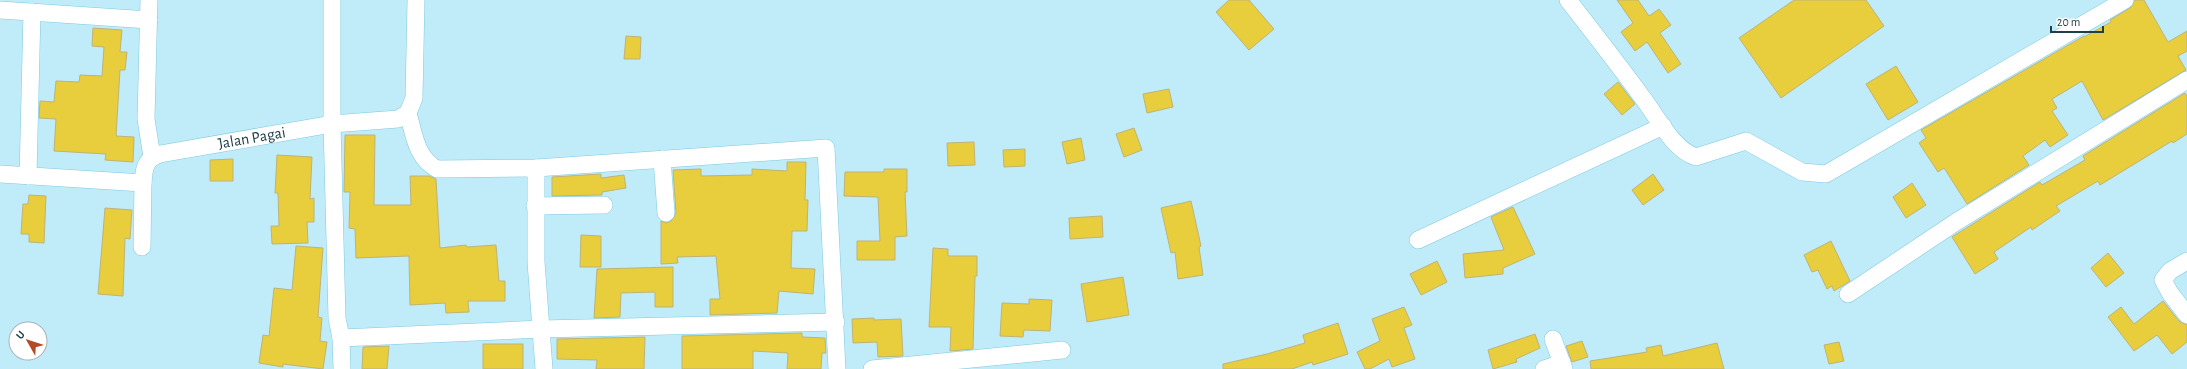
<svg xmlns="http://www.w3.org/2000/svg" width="2187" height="369" font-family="'Alegreya Sans',sans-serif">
<rect width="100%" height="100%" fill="#c0ecf9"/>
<g fill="#e8ce3c" stroke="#beb376">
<path d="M1229,0H1249L1274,29L1249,50L1216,12Z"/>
<path d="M1617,0H1638L1649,16L1659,9L1671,25L1660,33L1681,64L1668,73L1647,42L1635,51L1621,32L1633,23Z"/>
<path d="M1794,0H1866L1884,26L1781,98L1739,38Z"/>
<path d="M2135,0H2144L2168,42L2187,31V51L2178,56L2186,70L2103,120L2082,81L2052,99L2057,108L2052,111L2068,135L2050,147L2045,140L2023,156L2029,165L1967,204L1946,171L1944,168L1938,172L1919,143L1926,138L1921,130L2084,36V37L2111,22L2110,20L2130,8Z"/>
<path d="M93,28L122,30L120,52H127L125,70H120L116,136L134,137L133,162L105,160L106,154L54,151L56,119L39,118L40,101L54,102L56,81L79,82L80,75L102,76L104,47L92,46Z"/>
<path d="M626,36L641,37L640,59H624Z"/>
<path d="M1896,66L1918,102L1888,120L1866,84Z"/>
<path d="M1618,82L1635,104L1622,115L1604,94Z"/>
<path d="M1169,89L1173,107L1147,113L1143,94Z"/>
<path d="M2185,93L2187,96V134L2173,143L2172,141L2100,185L2098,181L2056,206L2060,211L2032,230L2031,227L1994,252L1998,259L1975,274L1952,237L2040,182L2042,185L2085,160L2083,156Z"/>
<path d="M1134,128L1142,150L1124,157L1116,134Z"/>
<path d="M345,135H375L374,205H411L410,176H429L436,179L440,248L466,245L467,247L496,245L499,281H505V301H468L469,312L446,313L445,303L410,305L409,256L356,258L355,229L349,228L350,192H344Z"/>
<path d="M1081,138L1085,160L1067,164L1062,142Z"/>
<path d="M974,142L975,165L948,166L947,143Z"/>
<path d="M1025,149V166L1004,167L1003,150Z"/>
<path d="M277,155L312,157L310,199L314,198V222H307L308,243L272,244L271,226H279L278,193H275Z"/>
<path d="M233,159V181H210V160Z"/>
<path d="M787,162H806L805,200H808L807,231H792L791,268L815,269L813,294L779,291L777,313L710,315V299H720L716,256L677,257L678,263L661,264V221L666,223L671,221L676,213L673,170L701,169V176L752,175V169L787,171Z"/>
<path d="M884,169H907V192H905L907,236L895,237V260H857V241H880L878,197L844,196L845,172H884Z"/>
<path d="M601,174V178L624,175L626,188L602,192V195L552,196V177Z"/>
<path d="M1653,174L1664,190L1643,205L1632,190Z"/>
<path d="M1912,183L1926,205L1906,218L1893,197Z"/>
<path d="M29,195L46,196L44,243L29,242V234H21L23,204H28Z"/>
<path d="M1191,201L1201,246L1199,247L1203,275L1178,279L1175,252L1171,253L1161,208Z"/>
<path d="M1513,207L1535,254L1503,268V274L1465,278L1463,254L1504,250L1491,217Z"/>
<path d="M105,208L132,210L130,239L125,238L123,296L98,294Z"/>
<path d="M1102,216L1103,237L1070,239L1069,218Z"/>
<path d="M581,235L601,236V267H580Z"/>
<path d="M1831,241L1850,281L1834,291L1832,286L1827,289L1818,270L1812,272L1804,255Z"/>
<path d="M296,246L323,248L318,317L322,318L320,341L327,342L323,369L283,364V367L259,363L263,335L269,336L274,288L292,290Z"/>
<path d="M933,248L948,249V256H977V276H975L973,349L950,351L951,327H929Z"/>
<path d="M2108,253L2124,273L2106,287L2091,268Z"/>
<path d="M1437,261L1447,282L1421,295L1410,274Z"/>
<path d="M673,267V307H655V292L621,293L620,317L594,318L597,269Z"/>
<path d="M1123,277L1129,315L1087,322L1081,284Z"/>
<path d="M1029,299L1052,300L1050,331L1024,330L1023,337L1000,336L1002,303L1029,304Z"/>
<path d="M2163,301L2179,321L2187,325V342L2172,354L2157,335L2134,351L2108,317L2121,307L2134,324Z"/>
<path d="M1404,307L1412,325L1404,328L1415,359L1392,367L1389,359L1370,369H1365L1357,352L1380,341L1372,319Z"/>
<path d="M874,318V320L901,319L903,356L878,357L877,342L853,343L852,319Z"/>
<path d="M1338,323L1348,354L1313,365L1312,362L1292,369H1223V364L1267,354L1305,343L1303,335Z"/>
<path d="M802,333V337L825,338L826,353H822L821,369H787L788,353L753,351V369H682V336Z"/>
<path d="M1535,334L1540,348L1516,359L1517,362L1493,369L1488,350Z"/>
<path d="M645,337L644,369H596L597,360L557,359V339Z"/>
<path d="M1582,341L1588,357L1572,362L1566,346Z"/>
<path d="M1839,342L1844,361L1829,364L1824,345Z"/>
<path d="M1717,343L1724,369H1591L1590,361L1647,352L1646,348L1661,345L1663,356Z"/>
<rect x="483" y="344" width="40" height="25"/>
<path d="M389,346L387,369H362L363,347Z"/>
</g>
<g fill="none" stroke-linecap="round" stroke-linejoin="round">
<g stroke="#7ec9df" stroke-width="18">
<g id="minor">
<path d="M149,0L146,119L152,157"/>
<path d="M332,0V124L337,318L341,338L342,369"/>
<path d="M1568,0C1593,32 1618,64 1642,97C1657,116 1672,149 1696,157L1746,141L1802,172L1826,174L2125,0"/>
<path d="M0,10L149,20"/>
<path d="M408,113C414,134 416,158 437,169L536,168L826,148L837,369"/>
<path d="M662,159L666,213"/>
<path d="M536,168V262L544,369"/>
<path id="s1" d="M0,174L143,183C144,168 145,159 160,154L332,124L398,119L408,113L414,98L416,0"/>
<path d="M28,176L32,12"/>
<path d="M535,206L604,205"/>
<path d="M1418,240L1663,126"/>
<path d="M142,247L143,183"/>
<path d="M2187,261L2170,271L2163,280L2170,293L2187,315"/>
<path d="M1848,294L1956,222L2187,80"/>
<path d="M341,338L542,329L836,322"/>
<path d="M1553,339L1564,369"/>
<path d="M872,369L1062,350"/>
<path d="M1544,369L1562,363"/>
</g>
</g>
<use href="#minor" stroke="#fff" stroke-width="17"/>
</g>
<g text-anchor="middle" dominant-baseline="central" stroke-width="4" stroke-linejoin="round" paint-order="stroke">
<g font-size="16" fill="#203f48" stroke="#fff">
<text stroke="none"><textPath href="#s1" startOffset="273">Jalan Pagai</textPath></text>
</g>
</g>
<g transform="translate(28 341) rotate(309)"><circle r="19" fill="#ffffff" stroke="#a6b2b6"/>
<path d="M0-3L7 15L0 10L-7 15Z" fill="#b34b28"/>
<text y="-6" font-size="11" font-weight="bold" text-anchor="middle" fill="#203f48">U</text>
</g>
<path d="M2051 26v6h52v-6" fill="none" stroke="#203f48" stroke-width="2"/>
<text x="2057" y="26" font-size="12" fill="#203f48" stroke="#ffffff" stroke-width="3" paint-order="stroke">20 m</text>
</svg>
